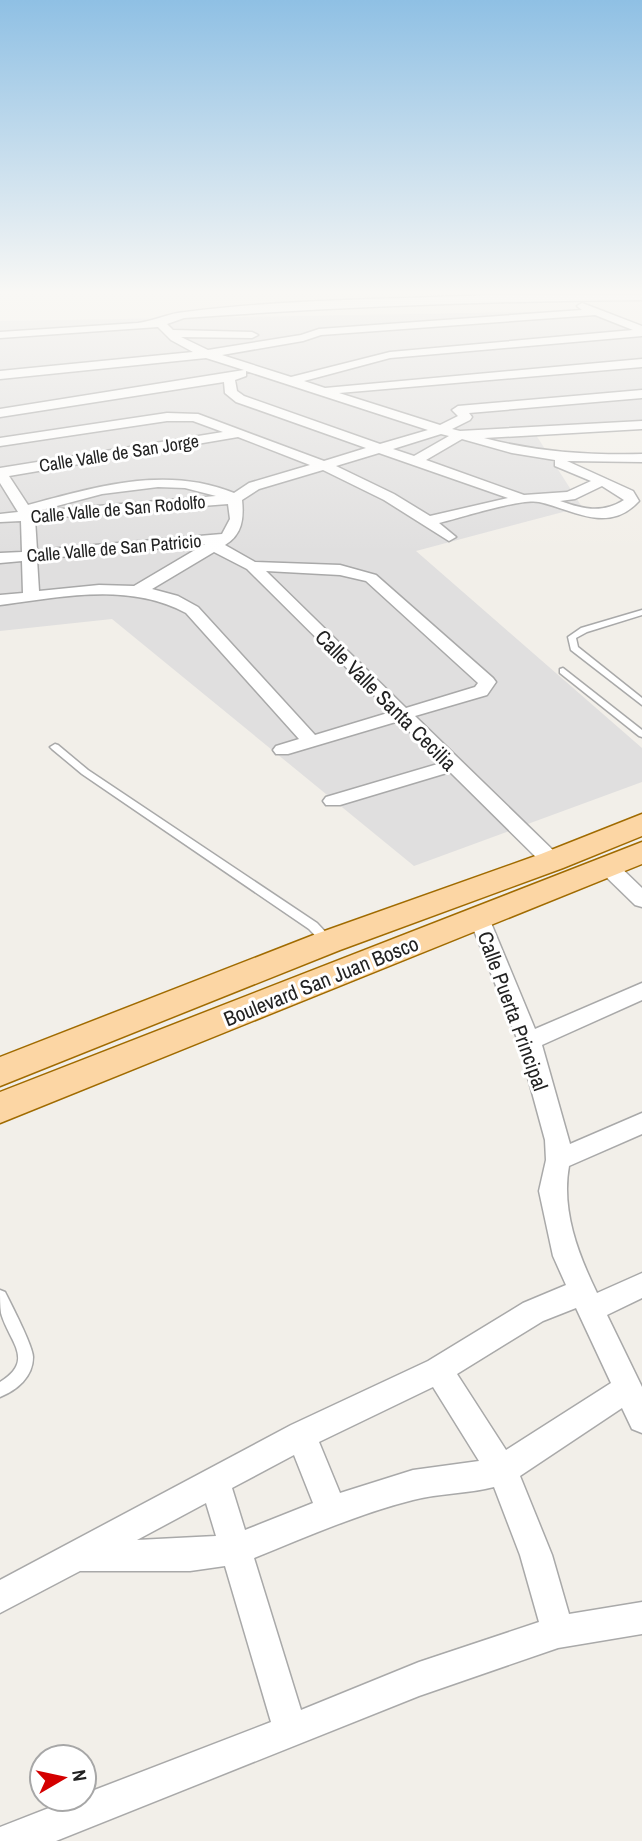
<svg xmlns="http://www.w3.org/2000/svg" width="642" height="1841" font-family="'Archivo Narrow',sans-serif">
<rect width="100%" height="100%" fill="#f2efe9"/>
<path fill="#e0dfdf" d="M591,311L642,332V423L536,435L582,507L416,551L642,748V782L414,866L112,619L0,631V321Z"/>
<g fill="none" stroke-linecap="round" stroke-linejoin="round">
<g stroke="#a9a9a9" stroke-width="3">
<g id="lane">
<path d="M642,610V615L587,632L576,638L578,647L642,698V705L571,650L568,637L581,628Z"/>
<path d="M563,668L642,730V737L639,736L560,673V669Z"/>
<path d="M55,744L58,745L88,770L317,923L332,939L333,942L332,945H324L309,929L82,774L52,749L50,747Z"/>
<path d="M0,1290L5,1292C11,1304 33,1346 33,1357C33,1377 17,1390 0,1397V1382C36,1360 9,1342 1,1313C0,1306 0,1297 0,1290Z"/>
</g>
</g>
<g stroke="#a9a9a9" stroke-width="3">
<g id="street">
<path d="M495,295H642V300C489,301 336,307 184,318L167,324L173,330L252,332L258,335L252,338L181,337L208,350L301,335L319,329L582,310L577,306L582,303L642,326V336L390,358L304,381L325,388L642,359V367L339,393L440,425L458,416L452,410L458,406L642,390V398L469,413L472,417L470,420L452,429L460,431L642,421V429L484,438C537,452 587,455 642,454V462L567,461L633,491L639,501C608,535 572,509 539,502C521,498 460,518 439,523L456,537L449,541L384,500L323,470L259,489L242,500C244,519 242,535 225,545L255,562L340,565L376,575L493,678L496,682L487,695L415,716L559,856L562,861L559,866H545L450,772L340,805H326L323,801L326,797L441,763L399,721L288,754H276L273,750L276,746L299,739L186,613C128,582 62,597 0,605V595L23,593L22,561L0,563V553L22,552L21,521L0,522V514L18,512L0,483V468L223,432L193,421H167L0,446V438L167,413L198,414L324,461L366,448L236,402L225,393L224,382L0,417V409L244,370L206,358L0,379V371L193,352L171,340L158,327L0,338V332L138,323C154,321 169,313 185,312C287,299 392,299 495,295ZM595,315L633,330L390,352L291,377L222,355L303,341L321,335ZM246,371L428,430L380,444L244,396L237,391L235,380L246,376ZM441,434L449,436L414,456L393,449ZM238,437L310,465L249,483L234,493C166,465 95,487 28,505L9,476ZM462,439L512,453L555,460V466L591,481L567,492L524,495L426,460ZM379,453L508,498L430,516L394,494L336,466ZM602,486L624,500C602,514 583,509 560,501L575,499ZM158,487L185,488L216,496L38,511L102,494ZM228,504L230,519L222,534L37,550L35,519ZM205,544L134,586L99,585L39,591L37,559ZM214,552L247,569L391,712L315,735L198,607L178,596L152,589ZM266,571L340,575L366,581L478,683L475,687L406,708Z"/>
<path d="M606,858L613,860L642,888V907L635,905L599,870L596,865L599,860Z"/>
<path d="M479,911L486,913L489,918L535,1029L642,983V1000L542,1045L570,1144L642,1113V1134L569,1166C561,1210 578,1254 597,1293L642,1273V1298L607,1315L642,1387V1433L632,1429L622,1408L520,1476L552,1555L569,1614L642,1602V1634L558,1648L419,1696L56,1841H0V1827L72,1799H84V1794L271,1722L225,1566L190,1571H80L0,1613V1580L291,1425L428,1361L523,1303L566,1285L553,1256L539,1191L546,1160L545,1140L518,1041L469,918L472,913ZM576,1308L611,1383L506,1450L457,1374L543,1321ZM433,1387L479,1461L413,1470L340,1493L319,1442ZM294,1455L313,1503L245,1530L232,1488ZM494,1487L520,1555L539,1622L419,1662L301,1710L254,1558C306,1537 358,1514 413,1500C440,1493 467,1494 494,1487ZM206,1503L216,1536L137,1540Z"/>
</g>
</g>
<g stroke="#a06b00" stroke-width="3">
<g id="primary">
<path d="M642,814V836L563,868L340,950L0,1086V1057L316,934L541,854Z"/>
<path d="M642,842V864L0,1123V1092Z"/>
</g>
</g>
<use href="#lane" fill="#fff" fill-rule="evenodd"/>
<use href="#street" fill="#fff" fill-rule="evenodd"/>
<use href="#primary" fill="#fcd6a4" fill-rule="evenodd"/>
</g>
<linearGradient id="sky" x2="0" y2="1"><stop stop-color="#8fc0e4"/><stop offset="0.53" stop-color="#f9f8f5"/><stop offset="1" stop-color="#f9f8f5" stop-opacity="0"/></linearGradient>
<rect width="642" height="552" fill="url(#sky)"/>
<g text-anchor="middle" dominant-baseline="central" stroke-width="6" stroke-linejoin="round" paint-order="stroke">
<g font-size="18" fill="#222" stroke="#fff">
<text transform="translate(119 453) rotate(-9)">Calle Valle de San Jorge</text>
<text transform="translate(118 509) rotate(-5)">Calle Valle de San Rodolfo</text>
<text transform="translate(114 548) rotate(-5)">Calle Valle de San Patricio</text>
</g>
<g font-size="21" fill="#222" stroke="#fff">
<text transform="translate(386 700) rotate(45)">Calle Valle Santa Cecilia</text>
<text transform="translate(321 981) rotate(-22)">Boulevard San Juan Bosco</text>
<text transform="translate(513 1011) rotate(70)">Calle Puerta Principal</text>
</g>
</g>
<g transform="translate(63 1778) rotate(81)"><circle r="33" fill="#ffffff" stroke="#a7a7a7" stroke-width="2"/>
<path d="M0-5L12 26L0 18L-12 26Z" fill="#d40000"/>
<text y="-10" font-size="19" font-weight="bold" text-anchor="middle" fill="#222222">N</text>
</g>
</svg>
